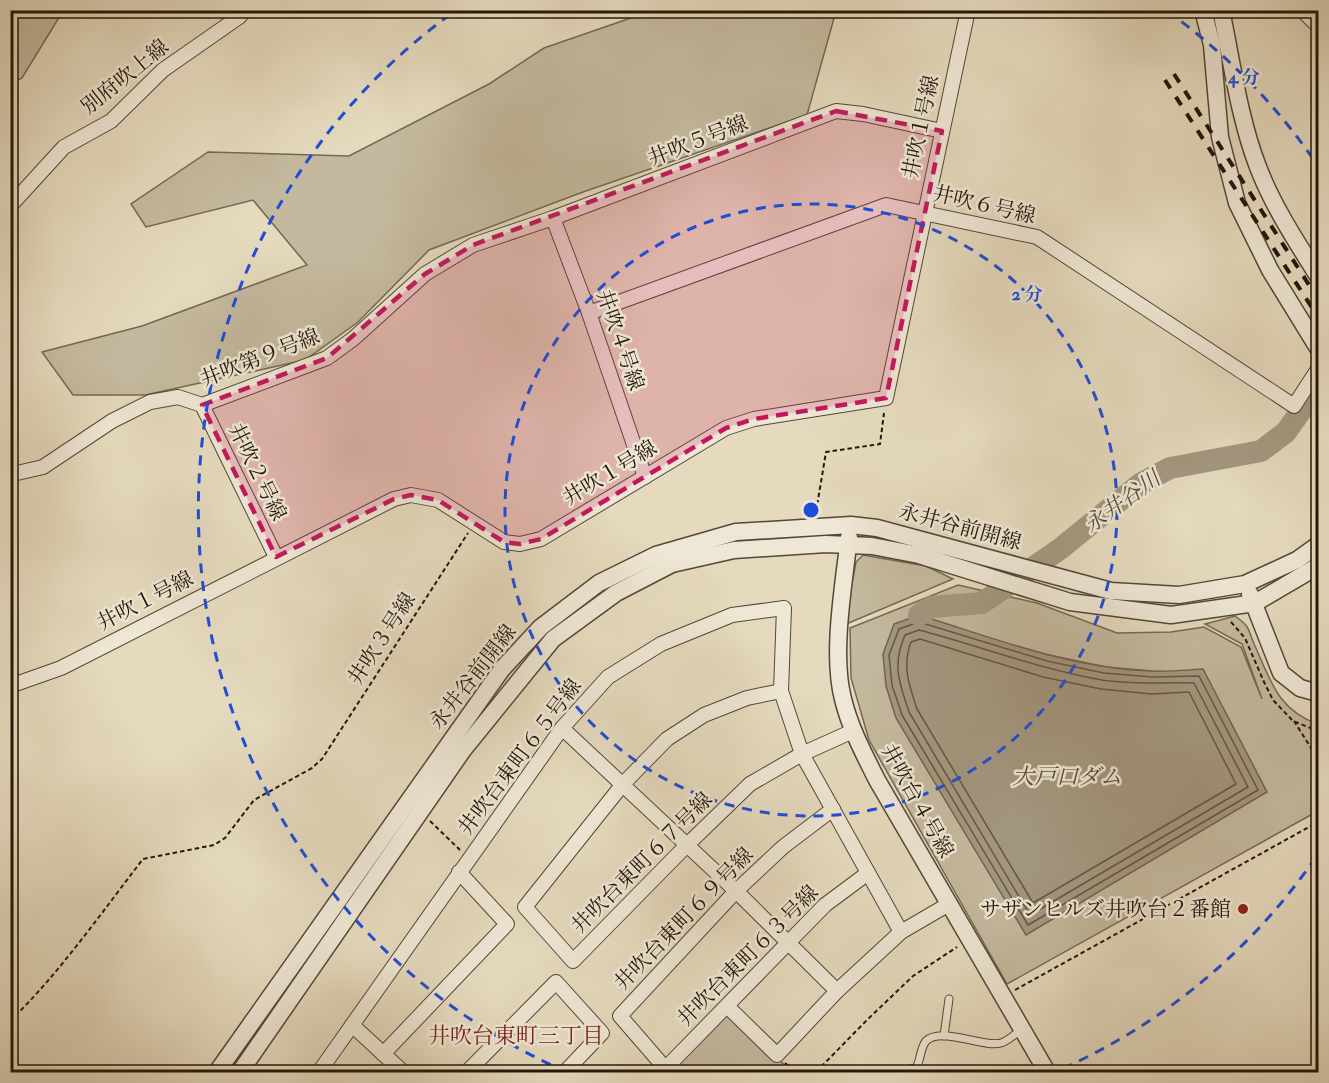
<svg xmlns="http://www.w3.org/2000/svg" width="1329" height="1083" font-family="'IM FELL Double Pica','Noto Serif JP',serif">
<rect width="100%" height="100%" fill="#e5dabe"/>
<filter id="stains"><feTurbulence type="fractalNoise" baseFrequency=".00333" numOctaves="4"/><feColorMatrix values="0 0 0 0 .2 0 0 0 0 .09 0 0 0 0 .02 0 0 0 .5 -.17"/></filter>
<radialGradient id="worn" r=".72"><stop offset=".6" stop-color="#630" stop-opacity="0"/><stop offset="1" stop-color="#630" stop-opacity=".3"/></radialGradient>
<g fill="#c4b99f" stroke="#746854" stroke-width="1.5" fill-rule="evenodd">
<path d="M11,10L63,11L22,78L11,84Z"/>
<path d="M651,11H836L807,115L583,192L429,250L358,322L305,360L145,395H73L42,352L142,326L307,265L253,200L146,227L131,204L208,152L349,156L489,84L544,48Z"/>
<path d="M863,555L926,566L953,579L844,625L856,562Z"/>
<path d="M958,585L1037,603L1117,633L1171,632L1204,627L1241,647L1262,699L1242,644L1205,624L1235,616C1252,628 1247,629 1255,646C1271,682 1279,711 1318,724V811L1007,984L869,740L851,678L850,628ZM1049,655L1106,667L1152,671L886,686Z"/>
<path d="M728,1012L792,1072H668Z"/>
</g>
<path fill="#a39780" stroke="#706350" stroke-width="1.5" d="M919,615C994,638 1072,669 1152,671C1169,672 1186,670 1203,669L1267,792L1026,935L896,718L886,686L883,654L894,624Z"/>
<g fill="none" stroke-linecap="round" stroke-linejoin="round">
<g stroke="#645644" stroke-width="1.5">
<path d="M919,622L1047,661L1104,673L1152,677L1199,676L1258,790L1028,925L902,715L892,685L889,655L899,629Z"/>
<path d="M919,630C980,646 1039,669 1102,680C1134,685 1163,682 1194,683L1248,787L1030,915L909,712C899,682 892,665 905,635Z"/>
<path d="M920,639L1043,677L1101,689L1151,694L1189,692L1236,784L1033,903L917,709C909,685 902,666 911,642Z"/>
</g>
<path stroke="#a39780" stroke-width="22" d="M919,615L931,607L982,603L1060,549L1140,484L1170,468L1261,451L1286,432L1318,387"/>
<g stroke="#544736" stroke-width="9">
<g id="service">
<path d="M944,1036L949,999"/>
<path d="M896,1072L916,1068C921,1060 920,1048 926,1041C941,1026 983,1048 1001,1043C1008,1041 1015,1034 1021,1030"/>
</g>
</g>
<g stroke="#544736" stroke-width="16">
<g id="minor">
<path d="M1302,10L1318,26"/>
<path d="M10,206L64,147L111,121L163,70L239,17L245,10"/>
<path d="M553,218L589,313L645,477"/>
<path d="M589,313L886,205L1037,237L1294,406L1318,369"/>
<path d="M202,405L276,557"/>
<path d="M10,472L17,473L43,467L112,421L150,402L178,397L202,405L327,358L353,339L425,274L473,245L553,218L836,111L863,114L942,131"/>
<path d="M10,686L61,668L394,499L411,495L438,500L504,542L520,544L541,539L726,428L754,419L886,398L968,10"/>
<path d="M781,691L747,698L704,715L667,739L623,784L525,907L573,961L687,845L750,784L802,754L853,731"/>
<path d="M562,728L736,891L837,991"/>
<path d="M727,1006L777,1055L837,991L901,932L949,904"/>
<path d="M352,1025L403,1072"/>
<path d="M383,1054L507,924L459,872"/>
<path d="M665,1068L620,1016L736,891L783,847L833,809"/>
<path d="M319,1072L562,728L608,677L661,644L732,615L784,608L781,691L802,754L901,932"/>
<path d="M467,1072L556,982L602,1033L565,1072"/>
<path d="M662,1072L825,905L868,873"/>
</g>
</g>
<g stroke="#544736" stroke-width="19">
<g id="tertiary">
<path d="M1203,10L1212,45L1220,137L1237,203L1270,270L1318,348"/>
<path d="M1221,10C1232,62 1239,118 1258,167C1273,206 1296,241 1318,276"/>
<path d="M849,537C844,584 831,653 843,699C850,728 864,754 877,780L1047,1072"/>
<path d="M1250,594L1281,673L1300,688L1318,693"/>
<path d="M217,1072L502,669L541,627L599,583L656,555L736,532L851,525L877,528L1111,591L1179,595L1245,584L1297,560L1318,545"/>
<path d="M240,1072L463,750L553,639L616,593L672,564L734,550L826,544L872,546L919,555L1070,602L1171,615L1255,603L1318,566"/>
</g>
</g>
<g stroke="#241608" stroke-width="2" stroke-dasharray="4.5 3" stroke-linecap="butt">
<path d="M816,512L826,452L880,444L884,413"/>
<path d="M1231,622L1245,638L1264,682L1273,700L1293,721L1318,731"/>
<path d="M1294,721L1318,759"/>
<path d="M430,821L460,850"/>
<path d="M1015,990L1318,822"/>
<path d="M10,1021C58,975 102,912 143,859L214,845L225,838L254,800L312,768L322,759L468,533"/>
<path d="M785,1063L796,1072"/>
<path d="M816,1072L867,1020L913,976L957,947"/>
</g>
<use href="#service" stroke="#eee7d5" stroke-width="7"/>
<use href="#minor" stroke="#eee7d5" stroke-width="14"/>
<use href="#tertiary" stroke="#eee7d5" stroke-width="16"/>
<g stroke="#241608" stroke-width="4" stroke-dasharray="10 10" stroke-linecap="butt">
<path d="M1174,74L1318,299"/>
<path d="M1165,80L1318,317"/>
</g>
</g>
<path fill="#c2185b" fill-opacity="0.2" stroke="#c2185b" stroke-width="4.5" stroke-dasharray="12 8" stroke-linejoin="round" d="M836,111L942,131L886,398L754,419L726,428L541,539L520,544L504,542L438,500L411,495L394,499L276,557L202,405L327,358L425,274L473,245Z"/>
<g fill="none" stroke="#1d4ed8" stroke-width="3" stroke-dasharray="10 8">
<circle cx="811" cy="510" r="306"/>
<path d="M1316 857A613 613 0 0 1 1055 1072M567 1072A613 613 0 0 1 455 11M1167 11A613 613 0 0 1 1316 163"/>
</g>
<circle fill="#8f2418" stroke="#eee7d5" stroke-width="2" cx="1243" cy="909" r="6"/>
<g text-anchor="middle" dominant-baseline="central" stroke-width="5" stroke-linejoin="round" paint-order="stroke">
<g font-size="21" fill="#241608" stroke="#eee7d5">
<text transform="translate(125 77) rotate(-39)">別府吹上線</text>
<text transform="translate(921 127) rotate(-78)">井吹１号線</text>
<text transform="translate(698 141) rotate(-21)">井吹５号線</text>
<text transform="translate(984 205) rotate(13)">井吹６号線</text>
<text transform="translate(620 340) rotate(71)">井吹４号線</text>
<text transform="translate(260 358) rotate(-21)">井吹第９号線</text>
<text transform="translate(257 472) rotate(64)">井吹２号線</text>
<text transform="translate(610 473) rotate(-31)">井吹１号線</text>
<text transform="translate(960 527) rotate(15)">永井谷前開線</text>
<text transform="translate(145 601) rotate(-27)">井吹１号線</text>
<text transform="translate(382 639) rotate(-57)">井吹３号線</text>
<text transform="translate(473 677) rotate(-52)">永井谷前開線</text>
<text transform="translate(520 757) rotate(-53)">井吹台東町６５号線</text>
<text transform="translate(917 801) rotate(61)">井吹台４号線</text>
<text transform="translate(642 863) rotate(-45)">井吹台東町６７号線</text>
<text transform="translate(684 919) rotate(-46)">井吹台東町６９号線</text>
<text transform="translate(748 956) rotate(-45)">井吹台東町６３号線</text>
</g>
<g font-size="21" fill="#241608" stroke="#eee7d5" text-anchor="end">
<text x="1231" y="909">サザンヒルズ井吹台２番館</text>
</g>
<g font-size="22" font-style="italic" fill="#574a38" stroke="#eee7d5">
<text transform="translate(1122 502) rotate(-36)">永井谷川</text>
<text x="1067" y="777">大戸口ダム</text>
</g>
<g font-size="22" fill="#7a1f14" stroke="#eee7d5">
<text x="516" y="1036">井吹台東町三丁目</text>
</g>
</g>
<circle cx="811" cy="510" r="9" fill="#1d4ed8" stroke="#eee7d5" stroke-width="3"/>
<g font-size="18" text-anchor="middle" font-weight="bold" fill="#1d4ed8" stroke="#eee7d5" stroke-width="5" stroke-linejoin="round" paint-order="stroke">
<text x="1244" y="83">4 分</text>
<text x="1027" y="300">2 分</text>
</g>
<rect width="1329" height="1083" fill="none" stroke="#e5dabe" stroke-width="36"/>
<rect x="12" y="12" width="1305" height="1059" fill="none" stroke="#241608" stroke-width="3"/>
<rect x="18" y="18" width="1293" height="1047" fill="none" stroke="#241608" stroke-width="1.5"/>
<rect width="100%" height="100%" filter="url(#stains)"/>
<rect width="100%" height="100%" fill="url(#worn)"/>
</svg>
